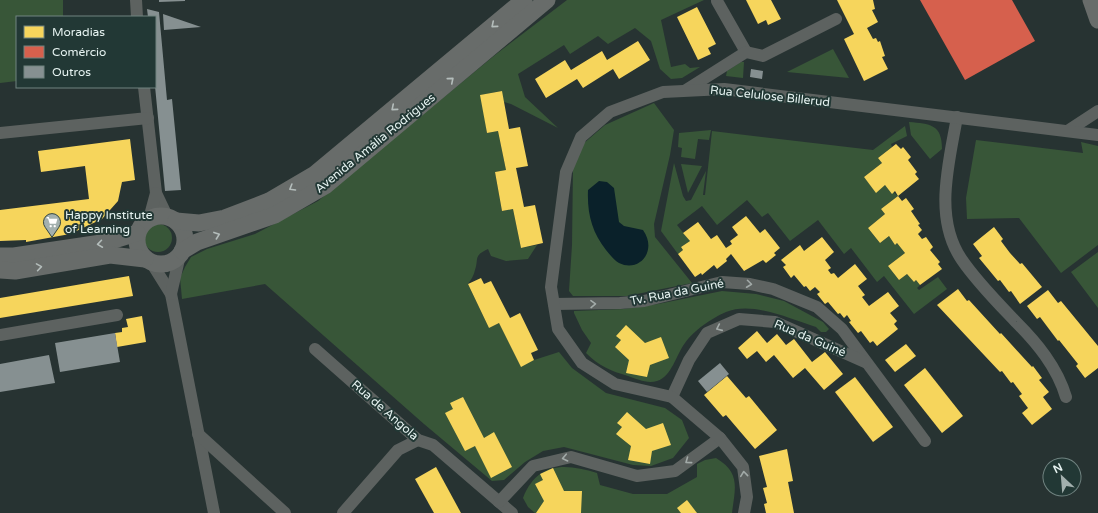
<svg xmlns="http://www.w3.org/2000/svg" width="1098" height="513" font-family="'Varela Round',sans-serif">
<rect width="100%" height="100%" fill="#273332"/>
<g fill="#385638">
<path d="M0,0H63V17H17V81L0,83Z"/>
<path d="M567,0H704L661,20L671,67L685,64L690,68L700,67L682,78L671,79L660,69L651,41L635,28L608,44L598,36L570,54L564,45L518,74L525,97L558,128L511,104L504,102L501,91L481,95L487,133L498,131L506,170L495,172L502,211L513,209L521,248L537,245L528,259L506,261L491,256L488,249C473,256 479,258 475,270C474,275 471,280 468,284L489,328L499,323L521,366L534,360L559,352L572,368L606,393L665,408L682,420L689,438L673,458L651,466L633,465L564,447L543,451L525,462L504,480L492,481L424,424L265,284L182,299L180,278L185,267L191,257L207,249L255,234L318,201L495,55Z"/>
<path d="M833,49L849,78L787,72Z"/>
<path d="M741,62H744L743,78L726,76L727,71Z"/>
<path d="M654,103L674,130L670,155L654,224L655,237L692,283L627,296H573L569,291L572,245L573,167L583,144L605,125Z"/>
<path d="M909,122C930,124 942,124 942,149L930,159L911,135Z"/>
<path d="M905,126L907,136L891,144L892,147L878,158L882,163L864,177L876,192L885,185L898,196L881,209L885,214L868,228L880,243L889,236L895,245L897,243L905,253L888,266L899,280L907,274L914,282L916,280L920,285L917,288L919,290L938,277L947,289L914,314L884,276L877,282L851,248L844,254L818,220L790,241L768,213L762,217L747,200L717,225L702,206L677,225L690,241L681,247L683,250L678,254L661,231L674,163L683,196L686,201L691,200L706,171L703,195H705L712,131L873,150Z"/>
<path d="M711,130L709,140L698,139L695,159L681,157L682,148L678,147L679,133Z"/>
<path d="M976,140L1083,153L1081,142L1098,146V245L1061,273L1019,218L967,219L966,198Z"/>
<path d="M681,164L702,166L688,193Z"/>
<circle cx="158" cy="238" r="14"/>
<path d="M1098,252V308L1071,272Z"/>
<path d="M722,291L756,294L784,301L823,322L829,329L826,332H821L816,327C790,319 753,301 726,312C712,318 693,331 685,343C676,355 672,376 657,381C647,384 637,379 628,376C611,371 599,366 586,353L591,343L582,330L574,313V311L624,309L658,304Z"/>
<path d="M716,458C741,473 735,488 732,513H535L528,507L523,498C537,462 565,463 597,473L600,485L633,494H667L697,477V464L705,460Z"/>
</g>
<path fill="#0a212a" d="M599,181L607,182L614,188L619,222L624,226L643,230C658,251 639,273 619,263C614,260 610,255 606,250C592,232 587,214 588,190Z"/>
<g fill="#f6d55c">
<path d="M746,0H771L781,19L768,25L766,20L758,24Z"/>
<path d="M837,0H873L875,9L872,10L878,22L867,28L873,39L876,38L878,42L880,41L885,56L882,57L888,69L864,81L844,39L854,34Z"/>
<path d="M697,7L716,44L708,48L711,54L698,60L677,17Z"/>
<path d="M638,41L650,60L619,79L613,69L583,88L577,79L546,98L535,79L565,60L571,70L602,51L607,60Z"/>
<path d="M502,91L509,129L520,127L528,166L516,168L524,207L535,205L543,243L521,248L513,209L502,211L495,172L506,170L498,131L487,133L480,95Z"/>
<path d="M130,139L135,180L122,182L118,201L102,219L70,234L26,242V240L0,241V210L89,199L85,166L41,172L38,151Z"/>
<path d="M896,144L901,149L903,147L911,157L908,160L917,172L915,174L919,179L898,196L895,191L892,194L885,185L876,193L864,177L882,163L878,158Z"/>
<path d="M898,196L902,201L906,198L914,209L911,211L920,224L918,225L922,230L918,234L922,239L926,237L933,247L930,250L940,262L938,264L942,269L920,285L916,280L914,282L907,274L899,280L888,266L905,253L897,243L895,245L889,236L880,243L868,228L885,214L881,209Z"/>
<path d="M746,216L760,233L765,229L780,248L774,253L776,255L766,263L763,260L744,271L731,254L726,259L727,261L717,269L714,265L702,275L701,273L695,277L678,254L683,250L681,247L690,241L683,233L698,222L711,239L717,235L726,248L732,244L730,241L738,235L732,227Z"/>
<path d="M994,227L1003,239L1001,241L1010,253L1020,264L1022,263L1042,287L1020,304L1011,291L1009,292L1000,280L998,281L989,270L979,258L982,256L973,244Z"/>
<path d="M822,237L834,252L825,260L831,268L828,270L831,274L834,273L838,278L855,264L867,279L858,286L865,295L862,297L869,306L888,292L899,306L890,313L897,321L894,324L898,329L877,346L873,341L870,343L861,331L858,333L849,322L851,321L847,315L844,318L840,313L838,314L828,302L825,304L817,294L820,292L815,287L810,291L806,286L804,287L794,275L791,278L783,267L786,265L781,260L800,245L804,251Z"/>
<path d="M129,276L133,296L0,318V298Z"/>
<path d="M481,278L484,284L491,281L510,318L520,313L538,350L531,353L534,360L521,367L499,323L489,328L468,284Z"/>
<path d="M958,289L967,301L969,300L1000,334L1001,333L1032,367L1033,366L1042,378L1039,380L1049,392L1043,397L1052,409L1032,425L1022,413L1028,408L1019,396L1022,394L1013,382L1011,383L1002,371L1000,372L937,305Z"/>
<path d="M1048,290L1058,303L1061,301L1098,346V368L1085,378L1076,366L1078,364L1059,340L1058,341L1040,317L1037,319L1027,306Z"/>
<path d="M142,316L146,342L117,347L115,333L122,332V328L128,327L126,319Z"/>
<path d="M626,325L645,343L661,337L669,358L650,365L647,377L626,373L629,360L615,347L621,340L616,336Z"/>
<path d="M757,331L767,343L777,334L786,345L794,339L812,362L825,352L843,374L824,390L805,368L793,378L774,355L766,362L757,351L747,359L738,348Z"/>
<path d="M906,344L916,356L895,372L885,360Z"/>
<path d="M925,368L963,416L942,433L904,385Z"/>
<path d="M727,376L746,398L749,396L777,430L755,449L726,415L723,417L704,395Z"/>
<path d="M855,377L893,427L873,442L835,392Z"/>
<path d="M463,397L484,438L494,432L512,467L491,478L475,446L465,451L445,413L453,409L450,403Z"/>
<path d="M627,412L646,429L663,423L671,445L652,451L650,464L628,460L631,446L616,434L622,427L617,423Z"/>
<path d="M787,449L793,481L788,482L794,513H766L764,504L767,503L763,488L767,487L759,456Z"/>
<path d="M436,467L461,513H434L415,479Z"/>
<path d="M553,468L564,491H582L581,513H536L544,501L535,484L543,480L540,474Z"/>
<path d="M687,500L697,513H681L677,508Z"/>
</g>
<path fill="#d6604d" d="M920,0H1012L1035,41L965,80Z"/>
<g fill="#869091">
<path d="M159,0H185V1L159,2Z"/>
<path d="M147,9L159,12L167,100L172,99L181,190L165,191L155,86V17H148Z"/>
<path d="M163,14L201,27L164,30Z"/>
<path d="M751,69L763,71L762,79L750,77Z"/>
<path d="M115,333L120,362L60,372L55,343Z"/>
<path d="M49,355L55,383L0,392V364Z"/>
<path d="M720,363L729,374L707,392L698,381Z"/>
</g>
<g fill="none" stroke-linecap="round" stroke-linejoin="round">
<g stroke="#5d6260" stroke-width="12">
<path d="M136,0L137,17"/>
<path d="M717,1L746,52"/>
<path d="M144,87L156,193L167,216"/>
<path d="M686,90L746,52L763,56L836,19"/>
<path d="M957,117C949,163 933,218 962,260C977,282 997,302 1016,322C1037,343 1057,367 1066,397"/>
<path d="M1069,130L1098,111"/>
<path d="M0,133L148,118"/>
<path d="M149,219L156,193"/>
<path d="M151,262L171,294L214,513"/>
<path d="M171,294L180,255"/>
<path d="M554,304L620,303L644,301L722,282L750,284L773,289L817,307L842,329L925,441"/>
<path d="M0,335L117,315"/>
<path d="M315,349L418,440L433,445L512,513"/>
<path d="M672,397L689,360L707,333L739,319L775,322L865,362"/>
<path d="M198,434L285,513"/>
<path d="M499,502L533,466L571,457L637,476L675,471L720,438"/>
<path d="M343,513L398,450L418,440"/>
<path d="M744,513L747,497L743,467L720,438L672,397L615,384L582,363L558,329L551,287L566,172L581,137L610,112L663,92L724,89L1098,135"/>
</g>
<g stroke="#686c6a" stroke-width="17">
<path d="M1091,0L1098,20"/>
<circle cx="161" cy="240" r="24"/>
<path d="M176,221L199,223L225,218L269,201L315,174L524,0"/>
<path d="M182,251L197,242L275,215L325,186L547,0"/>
<path d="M0,256H14L108,242L137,233"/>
<path d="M0,270L15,271L110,255L145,259"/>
</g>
</g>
<defs><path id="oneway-chevron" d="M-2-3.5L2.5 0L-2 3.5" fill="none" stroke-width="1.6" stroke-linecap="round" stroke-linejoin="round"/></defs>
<g stroke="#b4bdbb">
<use href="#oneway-chevron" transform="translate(494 25) rotate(140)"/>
<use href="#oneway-chevron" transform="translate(451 80) rotate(-40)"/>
<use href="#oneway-chevron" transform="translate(394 108) rotate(140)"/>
<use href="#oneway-chevron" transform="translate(292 188) rotate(149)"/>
<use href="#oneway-chevron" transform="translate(217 235) rotate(-20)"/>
<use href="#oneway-chevron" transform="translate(100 244) rotate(172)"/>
<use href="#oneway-chevron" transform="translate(39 267) rotate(-9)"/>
</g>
<g stroke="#a2aaa8">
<use href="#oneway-chevron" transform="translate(749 284) rotate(7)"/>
<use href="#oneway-chevron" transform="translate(593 304) rotate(-1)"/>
<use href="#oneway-chevron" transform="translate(719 328) rotate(156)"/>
<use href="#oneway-chevron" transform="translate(565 458) rotate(168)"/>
<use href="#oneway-chevron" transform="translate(688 461) rotate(144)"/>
<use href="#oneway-chevron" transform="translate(744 474) rotate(-96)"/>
</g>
<defs>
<g id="supermarket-pin" transform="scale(0.9)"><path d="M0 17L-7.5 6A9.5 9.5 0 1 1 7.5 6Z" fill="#a3b0ae" stroke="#223835"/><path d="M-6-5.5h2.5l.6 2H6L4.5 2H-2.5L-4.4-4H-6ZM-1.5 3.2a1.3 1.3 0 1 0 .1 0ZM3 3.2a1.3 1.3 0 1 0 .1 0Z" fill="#fff"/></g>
</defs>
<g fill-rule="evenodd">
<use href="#supermarket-pin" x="52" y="222"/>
</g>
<g text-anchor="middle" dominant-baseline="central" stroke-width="4" stroke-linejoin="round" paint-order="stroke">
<g font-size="12" fill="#e6f3f1" stroke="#223835">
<text transform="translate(770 96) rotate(6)">Rua Celulose Billerud</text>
<text transform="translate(375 143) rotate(-39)">Avenida Amália Rodrigues</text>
<text transform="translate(677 292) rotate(-11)">Tv. Rua da Guiné</text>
<text transform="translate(810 338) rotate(23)">Rua da Guiné</text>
<text transform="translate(385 410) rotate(41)">Rua de Angola</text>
</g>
<g font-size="12" fill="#e6f3f1" stroke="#223835" text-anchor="start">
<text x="65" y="215">Happy Institute<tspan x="65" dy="14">of Learning</tspan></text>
</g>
</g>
<rect x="16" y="16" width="140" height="72" fill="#223835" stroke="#708380"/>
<rect x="24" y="26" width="20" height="12" fill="#f6d55c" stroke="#708380"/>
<text x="52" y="36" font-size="12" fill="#e6f3f1">Moradias</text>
<rect x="24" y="46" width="20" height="12" fill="#d6604d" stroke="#708380"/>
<text x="52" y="56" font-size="12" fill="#e6f3f1">Comércio</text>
<rect x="24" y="66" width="20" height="12" fill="#869091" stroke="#708380"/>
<text x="52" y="76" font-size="12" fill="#e6f3f1">Outros</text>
<g transform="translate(1062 477) rotate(334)"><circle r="19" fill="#223835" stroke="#708380"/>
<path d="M0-3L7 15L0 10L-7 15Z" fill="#a3b0ae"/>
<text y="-6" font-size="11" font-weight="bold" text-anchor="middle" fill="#e6f3f1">N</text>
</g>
</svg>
